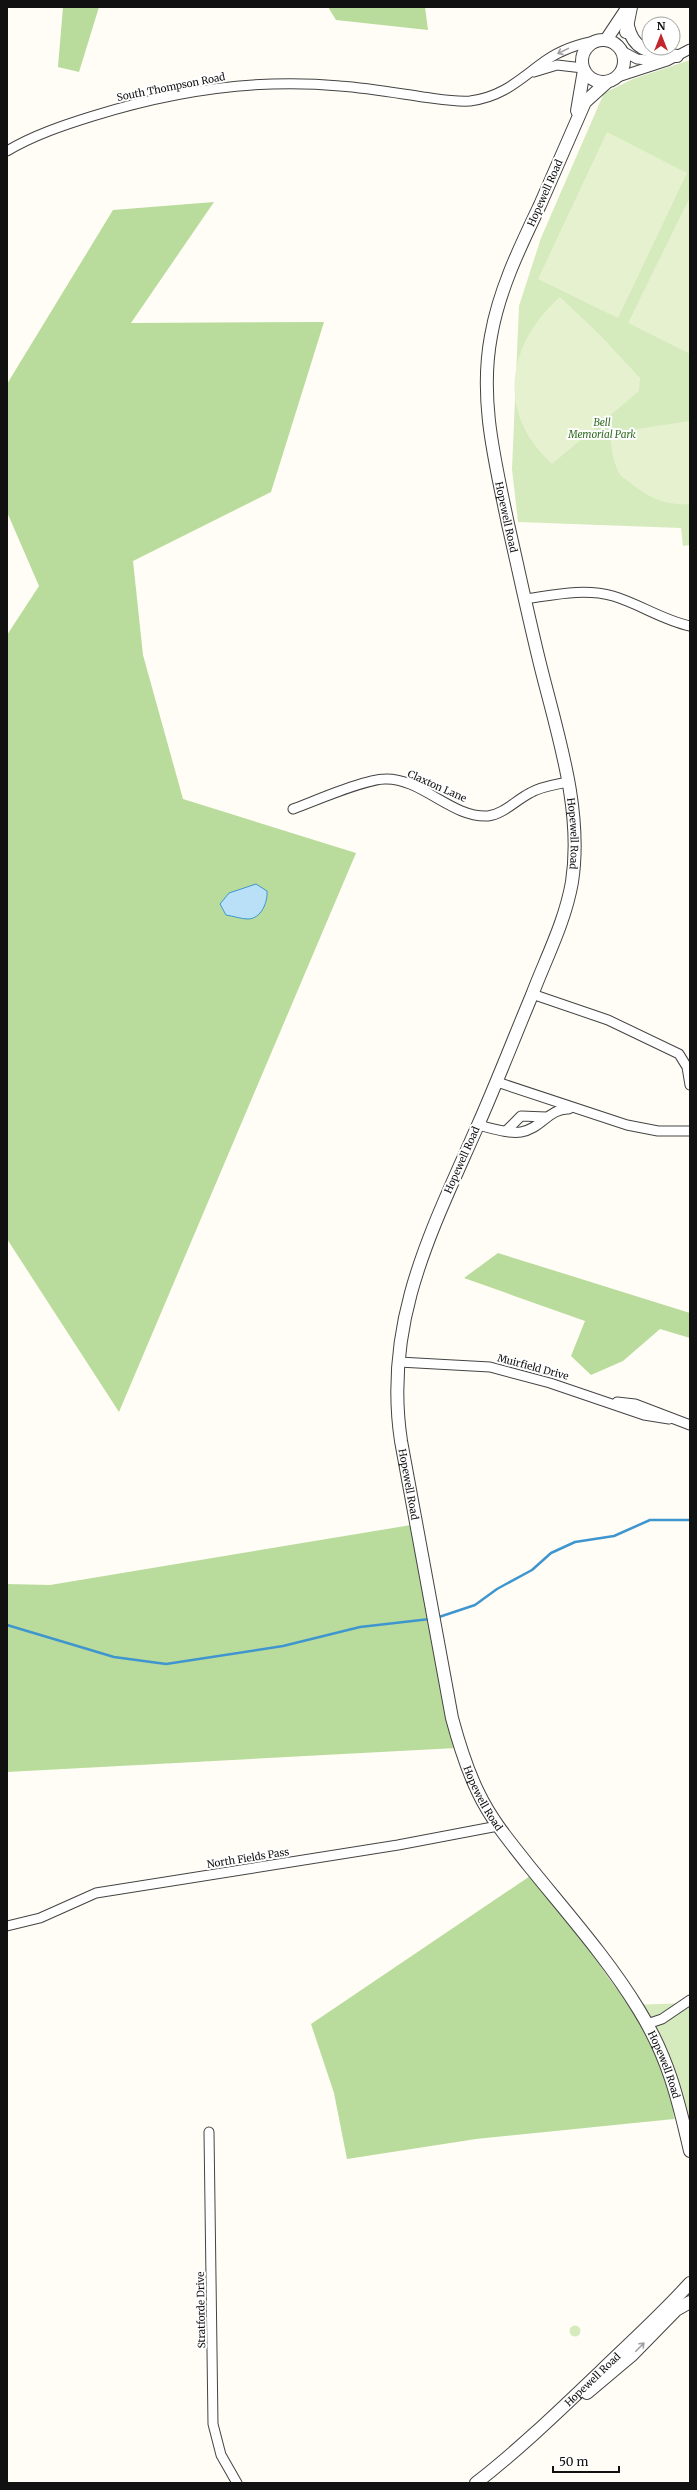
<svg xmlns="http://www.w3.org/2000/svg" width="697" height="2490" font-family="Merriweather,serif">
<rect width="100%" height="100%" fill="#fffdf5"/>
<g fill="#d5ebbd">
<path d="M690,60V545L683,546L681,528L518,522L512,469L519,306L541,238L604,93L633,79Z"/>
<path d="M690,2003V2118L674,2119L669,2070L630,2005Z"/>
<circle cx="575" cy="2331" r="5.5"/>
</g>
<g fill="#b9dc9c">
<path d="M63,7H99L79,72L58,67Z"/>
<path d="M328,7H425L428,30L336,20Z"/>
<path d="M214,202L131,323L324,322L271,492L133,561L143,655L183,799L356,853L119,1412L7,1239V635L39,586L7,512V384L113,210Z"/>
<path d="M498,1253L690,1313V1338L660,1329L623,1361L591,1375L571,1356L585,1321L464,1278Z"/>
<path d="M411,1525L456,1748L7,1772V1584L50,1585Z"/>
<path d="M536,1872L610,1980L630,2005L669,2070L674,2119L476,2139L347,2159L334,2093L311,2024Z"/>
</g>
<g fill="#e6f2cf">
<path d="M607,132L687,173L618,318L538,279Z"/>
<path d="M690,197V354L628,323Z"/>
<path d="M560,297L601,336L640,378L639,391L552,464C496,413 506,345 560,297Z"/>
<path d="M690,421V504C665,506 647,497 628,481C625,479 620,476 619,473C613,461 611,447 610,433Z"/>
</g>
<path fill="#b9e0f7" stroke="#3f96cf" d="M256,884L267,891C268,902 261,919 248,919C241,919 233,916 226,915L220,904L229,893Z"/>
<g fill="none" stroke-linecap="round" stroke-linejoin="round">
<g stroke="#3f96cf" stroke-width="2.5">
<path d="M436,1618L475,1605L497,1589L532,1570L551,1553L575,1542L614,1536L650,1520H690"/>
<path d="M7,1625L114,1657L166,1664L283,1646L360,1627L430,1619"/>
</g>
<g stroke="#444" stroke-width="11">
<g id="minor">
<path d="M622,51L637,59L657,61"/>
<path d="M534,72L557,65L583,68"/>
<path d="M618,77L667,61L690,49"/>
<path d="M7,151C34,135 64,125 93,116C173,91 256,78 340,86C368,88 396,93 423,97C439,99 454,102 470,101C503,97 520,79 545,61C562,49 581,43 601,40"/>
<path d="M525,599C554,595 584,588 613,596C640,604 662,620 690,626"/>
<path d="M293,809C315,801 365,779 385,779C422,778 451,818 488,816C504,814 516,800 530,793C542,786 554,785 568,782"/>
<path d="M532,994L608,1020L679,1054L687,1067L690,1085"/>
<path d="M497,1082L627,1125L658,1131H690"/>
<path d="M478,1125C491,1128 508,1134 521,1132C541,1129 549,1108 569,1109"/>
<path d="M506,1131L521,1116L546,1117"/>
<path d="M399,1362L490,1367L550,1383L644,1415L669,1419"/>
<path d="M617,1402L635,1404L690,1425"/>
<path d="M7,1926L40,1918L96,1893L398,1845L498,1826"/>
<path d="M647,2024L662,2019L690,2000"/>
<path d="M209,2132L213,2424L221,2455L237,2483"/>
</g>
</g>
<g stroke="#444" stroke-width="14">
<g id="tertiary">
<path d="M628,26C634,53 653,52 677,56"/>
<path d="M626,32L631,7"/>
<circle cx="603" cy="61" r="21"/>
<path d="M606,40L628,7"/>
<path id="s1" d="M606,83L585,102C570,136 555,171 540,205C520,247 499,290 491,336C479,400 495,461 508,524C519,572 529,620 541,668C558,736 583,811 572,882C565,922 546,958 532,995C514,1038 497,1082 478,1125C432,1230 383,1321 401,1441L452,1718C459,1744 467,1770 479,1794C492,1821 511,1843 529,1866C567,1913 608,1959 639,2010C668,2057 678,2098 690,2151"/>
<path d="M577,111L584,70"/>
<path d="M587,2393L631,2356L676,2310L690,2302"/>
<path id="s2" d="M476,2483C521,2448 560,2410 601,2371C631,2342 662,2314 690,2283"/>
</g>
</g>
<use href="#minor" stroke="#fff" stroke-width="9"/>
<use href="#tertiary" stroke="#fff" stroke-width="12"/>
</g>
<defs><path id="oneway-shaft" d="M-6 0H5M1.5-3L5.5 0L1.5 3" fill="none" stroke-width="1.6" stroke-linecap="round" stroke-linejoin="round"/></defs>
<g stroke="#a0a0a0">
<use href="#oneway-shaft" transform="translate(563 51) rotate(154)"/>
<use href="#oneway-shaft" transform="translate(640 2347) rotate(-45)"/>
</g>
<g text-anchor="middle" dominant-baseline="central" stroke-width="4" stroke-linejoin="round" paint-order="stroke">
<g font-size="10" fill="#111" stroke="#fff">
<text transform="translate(171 87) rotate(-11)">South Thompson Road</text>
<text transform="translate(545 193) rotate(-66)">Hopewell Road</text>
<text stroke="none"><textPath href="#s1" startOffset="464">Hopewell Road</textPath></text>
<text transform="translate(437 786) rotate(24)">Claxton Lane</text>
<text stroke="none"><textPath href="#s1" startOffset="788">Hopewell Road</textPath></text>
<text transform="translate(462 1160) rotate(-66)">Hopewell Road</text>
<text transform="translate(533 1367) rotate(15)">Muirfield Drive</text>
<text stroke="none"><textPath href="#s1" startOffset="1472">Hopewell Road</textPath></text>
<text stroke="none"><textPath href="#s1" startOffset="1796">Hopewell Road</textPath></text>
<text transform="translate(248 1858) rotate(-9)">North Fields Pass</text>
<text stroke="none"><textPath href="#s1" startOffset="2120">Hopewell Road</textPath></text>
<text transform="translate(201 2310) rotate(-91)">Stratforde Drive</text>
<text stroke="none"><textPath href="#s2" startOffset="156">Hopewell Road</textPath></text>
</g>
<g font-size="10" font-style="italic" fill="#2f6b1f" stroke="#fff">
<text x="602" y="422">Bell<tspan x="602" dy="12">Memorial Park</tspan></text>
</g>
</g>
<rect width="697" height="2490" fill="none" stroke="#111111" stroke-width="16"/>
<g transform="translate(661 36)"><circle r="19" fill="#ffffff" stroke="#a0a0a0"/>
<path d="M0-3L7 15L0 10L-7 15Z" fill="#c4262e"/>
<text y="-6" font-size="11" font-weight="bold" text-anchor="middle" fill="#111111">N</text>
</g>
<path d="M553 2466v6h66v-6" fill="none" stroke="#111111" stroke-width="2"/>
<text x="559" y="2466" font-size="12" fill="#111111" stroke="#ffffff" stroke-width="3" paint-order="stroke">50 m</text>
</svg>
